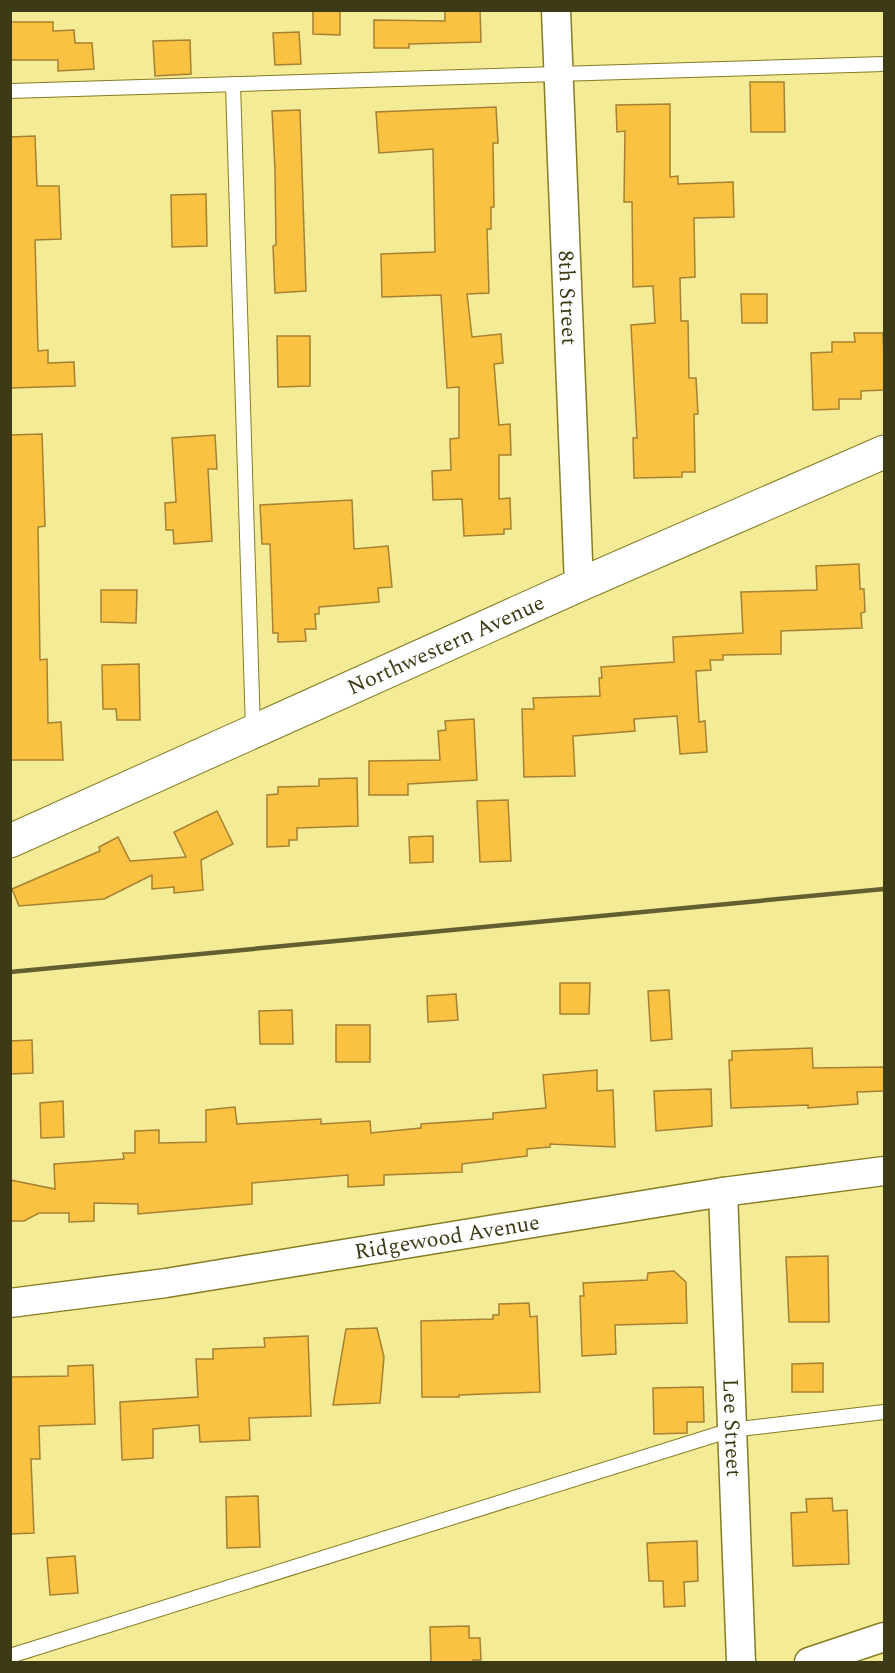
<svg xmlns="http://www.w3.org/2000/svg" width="895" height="1673" font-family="Spectral,serif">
<rect width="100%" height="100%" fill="#f3eb95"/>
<g fill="#fac243" stroke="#a68131" stroke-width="1.5">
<path d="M313,10H340V35L313,34Z"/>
<path d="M445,10H480L481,42L409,44V48H374V20L445,21Z"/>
<path d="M10,22H53V31L74,30L75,43H92L94,69L58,71V60H10Z"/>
<path d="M299,32L301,64L275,65L273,33Z"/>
<path d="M190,40L191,74L155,76L153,41Z"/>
<path d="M750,82H784L785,132H751Z"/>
<path d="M670,104V177L678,176V184L733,182L734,217L694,218L695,277L680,278L681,321H688L689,378H696L698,414H694L695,472H682V477L634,478L633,438H637L631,325L655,323L653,286L633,287L632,202H624L625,131L617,132L616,105Z"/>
<path d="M496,107L498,143H493L494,207H491V229H487L489,293L467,294L472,337L501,334L503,363L494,364L499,425L510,424L511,455H499V499L510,498L511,529H504V534L464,536L462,499L433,500L432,471L451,470L450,439L459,438V387L447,388L441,295L382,297L381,254L435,252L433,149L379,153L376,112Z"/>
<path d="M300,110L306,291L275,293L273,246L276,245L275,169L272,111Z"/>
<path d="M35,136L37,186H59L61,239L35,240L38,351L48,350V363L74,362L75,386L10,388V137Z"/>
<path d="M206,194L207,246L172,247L171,195Z"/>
<path d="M741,294H767V323H742Z"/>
<path d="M854,333H883L885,390L861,391V399H839V409L813,410L811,353L832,352V342H855Z"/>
<path d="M277,336H310V386L278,387Z"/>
<path d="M42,434L45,526L38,527L40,660L47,659L48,723L61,722L63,760H10V435Z"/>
<path d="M215,435L217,469H208L212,541L174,544L173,530H166L165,503L176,502L172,438Z"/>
<path d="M352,500L354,549L388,546L392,587L378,588L379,602L319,607V614H315L316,629H305L306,641L278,642V633H273L270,544H262L260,505Z"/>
<path d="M859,564L860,589H864L865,612L861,613L862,628L781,631V654L723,655V660H710L711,670L696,671L699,722L705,721L707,752L680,754L677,716L634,719L635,731L573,736L575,776L524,777L522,709H534L533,698L600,696L599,678H602L601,667L674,662L673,637L743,633L741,592L817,590L816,566Z"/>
<path d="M101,590H137L136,623L101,622Z"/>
<path d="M139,664L140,720H117L116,709H103L102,665Z"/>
<path d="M474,719L477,780L408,784V795H369V761L440,760L438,731L446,730L445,721Z"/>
<path d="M357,778L358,826L297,828V840H289V846L267,847V795L278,794V787L319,786V779Z"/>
<path d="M508,800L511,861L480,862L477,801Z"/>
<path d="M217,811L233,844L201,860L203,890L174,893V887L152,889V875L104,899L19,906L12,889L100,851L99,847L118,837L130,861L186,857L174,832Z"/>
<path d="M433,836V862L410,863L409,837Z"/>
<path d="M560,983H590L589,1014H560Z"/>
<path d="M669,990L672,1039L651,1041L648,991Z"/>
<path d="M456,994L458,1020L428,1022L427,996Z"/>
<path d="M292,1010L293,1044H260L259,1011Z"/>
<rect x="336" y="1025" width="34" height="37"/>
<path d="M32,1040L33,1073L10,1074V1041Z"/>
<path d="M812,1048L813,1068L885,1067V1091L857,1092L858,1104L808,1108V1105L731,1108L729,1060H732V1051Z"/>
<path d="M597,1070V1091L613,1090L615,1147L550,1144V1147L527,1149V1156L462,1164V1172L384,1175V1185L348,1187V1175L252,1183V1204L138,1214V1204L94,1203V1221L69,1222V1213H39L24,1221H10V1180L55,1189L54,1164L124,1159L123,1153H135V1131L159,1130V1143L206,1142V1110L235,1107L237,1124L321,1119V1124L370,1121L371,1133L421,1128V1124L493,1119V1113L546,1108L543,1075Z"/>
<path d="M711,1089L712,1126L656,1131L654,1091Z"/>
<path d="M63,1101L64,1137L41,1138L40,1103Z"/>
<path d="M828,1256L829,1322H789L786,1257Z"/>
<path d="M674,1271L686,1282L687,1323L615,1325L616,1354L582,1356L580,1296H584L583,1283L647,1280L648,1273Z"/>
<path d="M529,1303L530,1317L537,1316L540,1392L459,1395V1397H422L421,1321L493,1319V1315H499V1304Z"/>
<path d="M377,1328L384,1357L380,1403L333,1405L346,1329Z"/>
<path d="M308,1336L311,1416L249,1418L250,1440L200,1442L199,1425L153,1429V1458L122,1460L120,1402L198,1397L196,1359H213V1349L265,1347L264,1338Z"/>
<path d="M823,1363V1392H792V1364Z"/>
<path d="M93,1365L95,1424L39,1426L40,1459H31L34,1533L10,1534V1377L68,1376V1366Z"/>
<path d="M703,1387L704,1422H687V1433L654,1434L653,1388Z"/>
<path d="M258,1496L260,1547L227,1548L226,1497Z"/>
<path d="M832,1498L833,1511L847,1510L849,1564L793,1566L791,1513L807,1512L806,1499Z"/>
<path d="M697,1541L698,1581L684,1582L685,1606L664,1607L663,1581H649L647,1543Z"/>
<path d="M75,1556L78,1593L50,1595L47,1558Z"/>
<path d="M469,1626V1638H480L481,1660H473V1662H431L430,1627Z"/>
</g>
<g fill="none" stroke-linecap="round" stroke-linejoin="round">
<g stroke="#857d25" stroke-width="16">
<g id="service">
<path d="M233,84L253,730"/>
<path d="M10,91L884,64"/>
<path d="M10,1656L731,1430L884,1412"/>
</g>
</g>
<g stroke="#857d25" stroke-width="31">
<g id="minor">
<path id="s1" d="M556,10L579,585"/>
<path id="s2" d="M723,1192L741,1662"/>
<path id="s3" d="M10,1303L166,1283L723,1192L884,1171"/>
<path d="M809,1662L884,1637"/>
</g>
</g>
<g stroke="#857d25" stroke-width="35">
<g id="tertiary">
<path id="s4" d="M10,841L579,585L884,452"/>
</g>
</g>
<use href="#service" stroke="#fff" stroke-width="14"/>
<use href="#minor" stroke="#fff" stroke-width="28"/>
<use href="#tertiary" stroke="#fff" stroke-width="33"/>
<path stroke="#635f31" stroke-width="4.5" d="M10,972L884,889"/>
</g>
<g text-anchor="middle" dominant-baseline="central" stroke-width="4.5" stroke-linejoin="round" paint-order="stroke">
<g font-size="22" fill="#3d3a16" stroke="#f3eb95">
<text stroke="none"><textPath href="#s1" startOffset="288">8th Street</textPath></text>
<text stroke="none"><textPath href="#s4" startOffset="478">Northwestern Avenue</textPath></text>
<text stroke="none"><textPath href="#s3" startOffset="442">Ridgewood Avenue</textPath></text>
<text stroke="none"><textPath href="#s2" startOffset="236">Lee Street</textPath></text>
</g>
</g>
<rect width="895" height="1673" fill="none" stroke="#3d3a16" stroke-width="24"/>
</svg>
